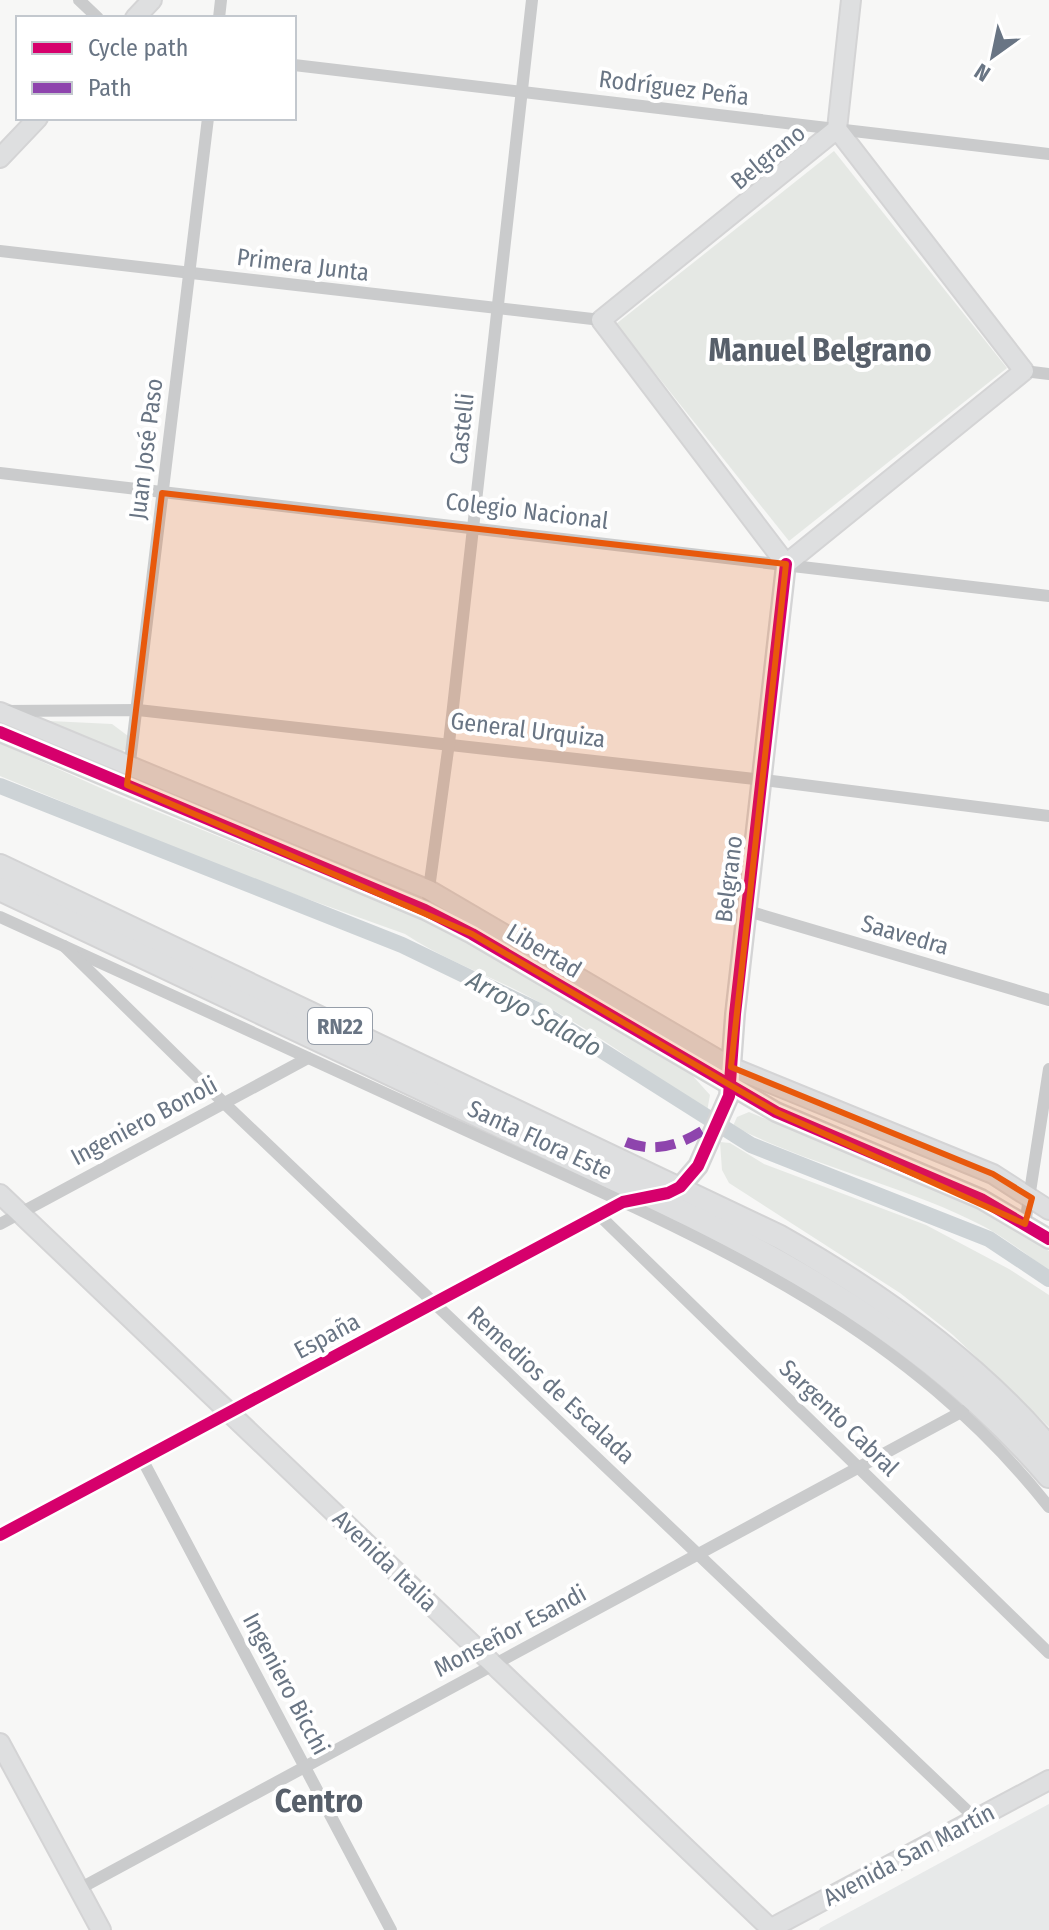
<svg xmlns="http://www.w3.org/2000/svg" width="1049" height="1930" font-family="'Fira Sans Condensed',sans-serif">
<rect width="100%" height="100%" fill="#f7f7f6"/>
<path fill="#e7e9e9" d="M1049,1804V1930H819L820,1928Z"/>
<g fill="#e5e8e4">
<path d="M834,151L1007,368L789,541L616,324Z"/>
<path d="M50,721L112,724L128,736L127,749L120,752L48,723Z"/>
<path d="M0,743L114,794L439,926L692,1075L710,1095L706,1117C655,1074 595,1032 535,1000C492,976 445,961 405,934L238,874L0,776Z"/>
<path d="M749,1112L977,1206L1049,1251V1271C1028,1256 1006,1238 983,1226C904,1185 813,1167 733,1126L737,1117Z"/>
<path d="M720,1142L730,1143L764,1164L926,1225L1009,1269L1049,1295V1427L953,1335L900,1293L729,1183L722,1170Z"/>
</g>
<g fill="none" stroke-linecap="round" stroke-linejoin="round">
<path stroke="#cdd3d6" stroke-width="16" d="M0,786L402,945L541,1012L751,1145L989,1239L1049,1279"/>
<g stroke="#d4d4d5" stroke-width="22">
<g id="secondary">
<path d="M135,18L152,0"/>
<path d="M837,129L601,320L786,564L1024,371L837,129L851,0"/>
<path d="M0,158L38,118"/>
<path d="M0,712L429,890L731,1067L993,1174L1049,1210"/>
<path d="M0,732L425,910L472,934L776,1112L981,1199L1049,1239"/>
<path d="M680,1187L698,1166L729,1096L735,1014L786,564"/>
<path d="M0,1194L772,1930"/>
<path d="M0,1743L101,1930"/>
<path d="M768,1930L1049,1780"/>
</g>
</g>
<g stroke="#d3d3d4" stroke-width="26">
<g id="highway">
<path d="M0,866L780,1237C879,1293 975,1361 1049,1448"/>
<path d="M0,889C163,966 326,1043 490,1121C696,1218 896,1298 1049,1476"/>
</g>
</g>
<g stroke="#cacbcc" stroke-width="12">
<path d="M79,0L98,18"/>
<path d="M219,18L221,0"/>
<path d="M294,65L1049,154"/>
<path d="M0,251L601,320"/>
<path d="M1024,371L1049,374"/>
<path d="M0,473L1049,596"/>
<path d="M7,711L138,710L764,780L1049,816"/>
<path d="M129,770L208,118"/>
<path d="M428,896L449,743L532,0"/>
<path d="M748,911L1049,1000"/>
<path d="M0,917C154,987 307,1057 461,1128C681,1229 894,1311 1049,1507"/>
<path d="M64,946L224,1103L976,1819"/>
<path d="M599,1215L1049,1653"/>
<path d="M0,1224L308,1058"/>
<path d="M1025,1224L1049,1069"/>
<path d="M142,1459L391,1930"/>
<path d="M0,1535L627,1201"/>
<path d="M79,1889L963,1411"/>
</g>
<use href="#secondary" stroke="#dedfe0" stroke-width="18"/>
<use href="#highway" stroke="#dedfe0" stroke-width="22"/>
<path stroke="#8e44ad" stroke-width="10" stroke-dasharray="20 10" stroke-linecap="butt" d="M626,1142C653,1153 678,1146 702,1131"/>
<g stroke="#fff" stroke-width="17">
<g id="cycleway">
<path d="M0,732L425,910L472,934L776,1112L981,1199L1049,1239"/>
<path d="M0,1535L623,1202L668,1193L680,1187L698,1166L729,1096L735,1014L786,564"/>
</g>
</g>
<use href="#cycleway" stroke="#d6006c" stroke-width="12"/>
</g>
<path fill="#e8590c" fill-opacity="0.2" stroke="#e8590c" stroke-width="6" stroke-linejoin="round" d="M162,493L786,564L731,1067L993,1174L1032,1198L1025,1224L776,1112L472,934L127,785Z"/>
<g text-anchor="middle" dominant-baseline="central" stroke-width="8" stroke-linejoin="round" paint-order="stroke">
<rect fill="#fff" stroke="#969ea9" stroke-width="2" x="308" y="1008" width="64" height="36" rx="6"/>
<g font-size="22" font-weight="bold" fill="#697584">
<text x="340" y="1026">RN22</text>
</g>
<g font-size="24" fill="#697584" stroke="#fff">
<text transform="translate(674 88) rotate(7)">Rodríguez Peña</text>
<text transform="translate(768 157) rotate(-39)">Belgrano</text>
<text transform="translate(303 265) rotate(7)">Primera Junta</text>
<text transform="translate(462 429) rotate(-84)">Castelli</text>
<text transform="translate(146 449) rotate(-83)">Juan José Paso</text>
<text transform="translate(527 511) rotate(7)">Colegio Nacional</text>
<text transform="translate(528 730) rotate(7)">General Urquiza</text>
<text transform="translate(729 879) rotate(-83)">Belgrano</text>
<text transform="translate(905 935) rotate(16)">Saavedra</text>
<text transform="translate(544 951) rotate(31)">Libertad</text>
<text transform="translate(144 1121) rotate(-28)">Ingeniero Bonoli</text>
<text transform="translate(540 1140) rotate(25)">Santa Flora Este</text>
<text transform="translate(327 1336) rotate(-28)">España</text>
<text transform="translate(551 1385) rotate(43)">Remedios de Escalada</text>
<text transform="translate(839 1418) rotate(44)">Sargento Cabral</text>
<text transform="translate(385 1561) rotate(44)">Avenida Italia</text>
<text transform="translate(510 1631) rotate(-28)">Monseñor Esandi</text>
<text transform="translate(286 1684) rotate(62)">Ingeniero Bicchi</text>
<text transform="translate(909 1855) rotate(-28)">Avenida San Martín</text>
</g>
<g font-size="26" font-style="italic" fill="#65757f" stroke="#fff">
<text transform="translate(534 1014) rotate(29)">Arroyo Salado</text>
</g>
<g font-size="32" font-weight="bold" fill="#575f6a" stroke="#fff">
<text x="820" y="350">Manuel Belgrano</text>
<text x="319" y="1801">Centro</text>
</g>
</g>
<rect x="16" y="16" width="280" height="104" fill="#ffffff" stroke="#c3c8ce" stroke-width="2"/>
<rect x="32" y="42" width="40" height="12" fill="#d6006c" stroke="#c3c8ce" stroke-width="2"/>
<text x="88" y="56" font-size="24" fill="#697584">Cycle path</text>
<rect x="32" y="82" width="40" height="12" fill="#8e44ad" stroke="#c3c8ce" stroke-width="2"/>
<text x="88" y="96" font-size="24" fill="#697584">Path</text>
<g transform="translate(993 56) rotate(213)" stroke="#ffffff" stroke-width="6" paint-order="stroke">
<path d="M0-6L14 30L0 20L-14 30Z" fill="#697584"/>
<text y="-12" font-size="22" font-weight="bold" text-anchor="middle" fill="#697584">N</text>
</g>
</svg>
